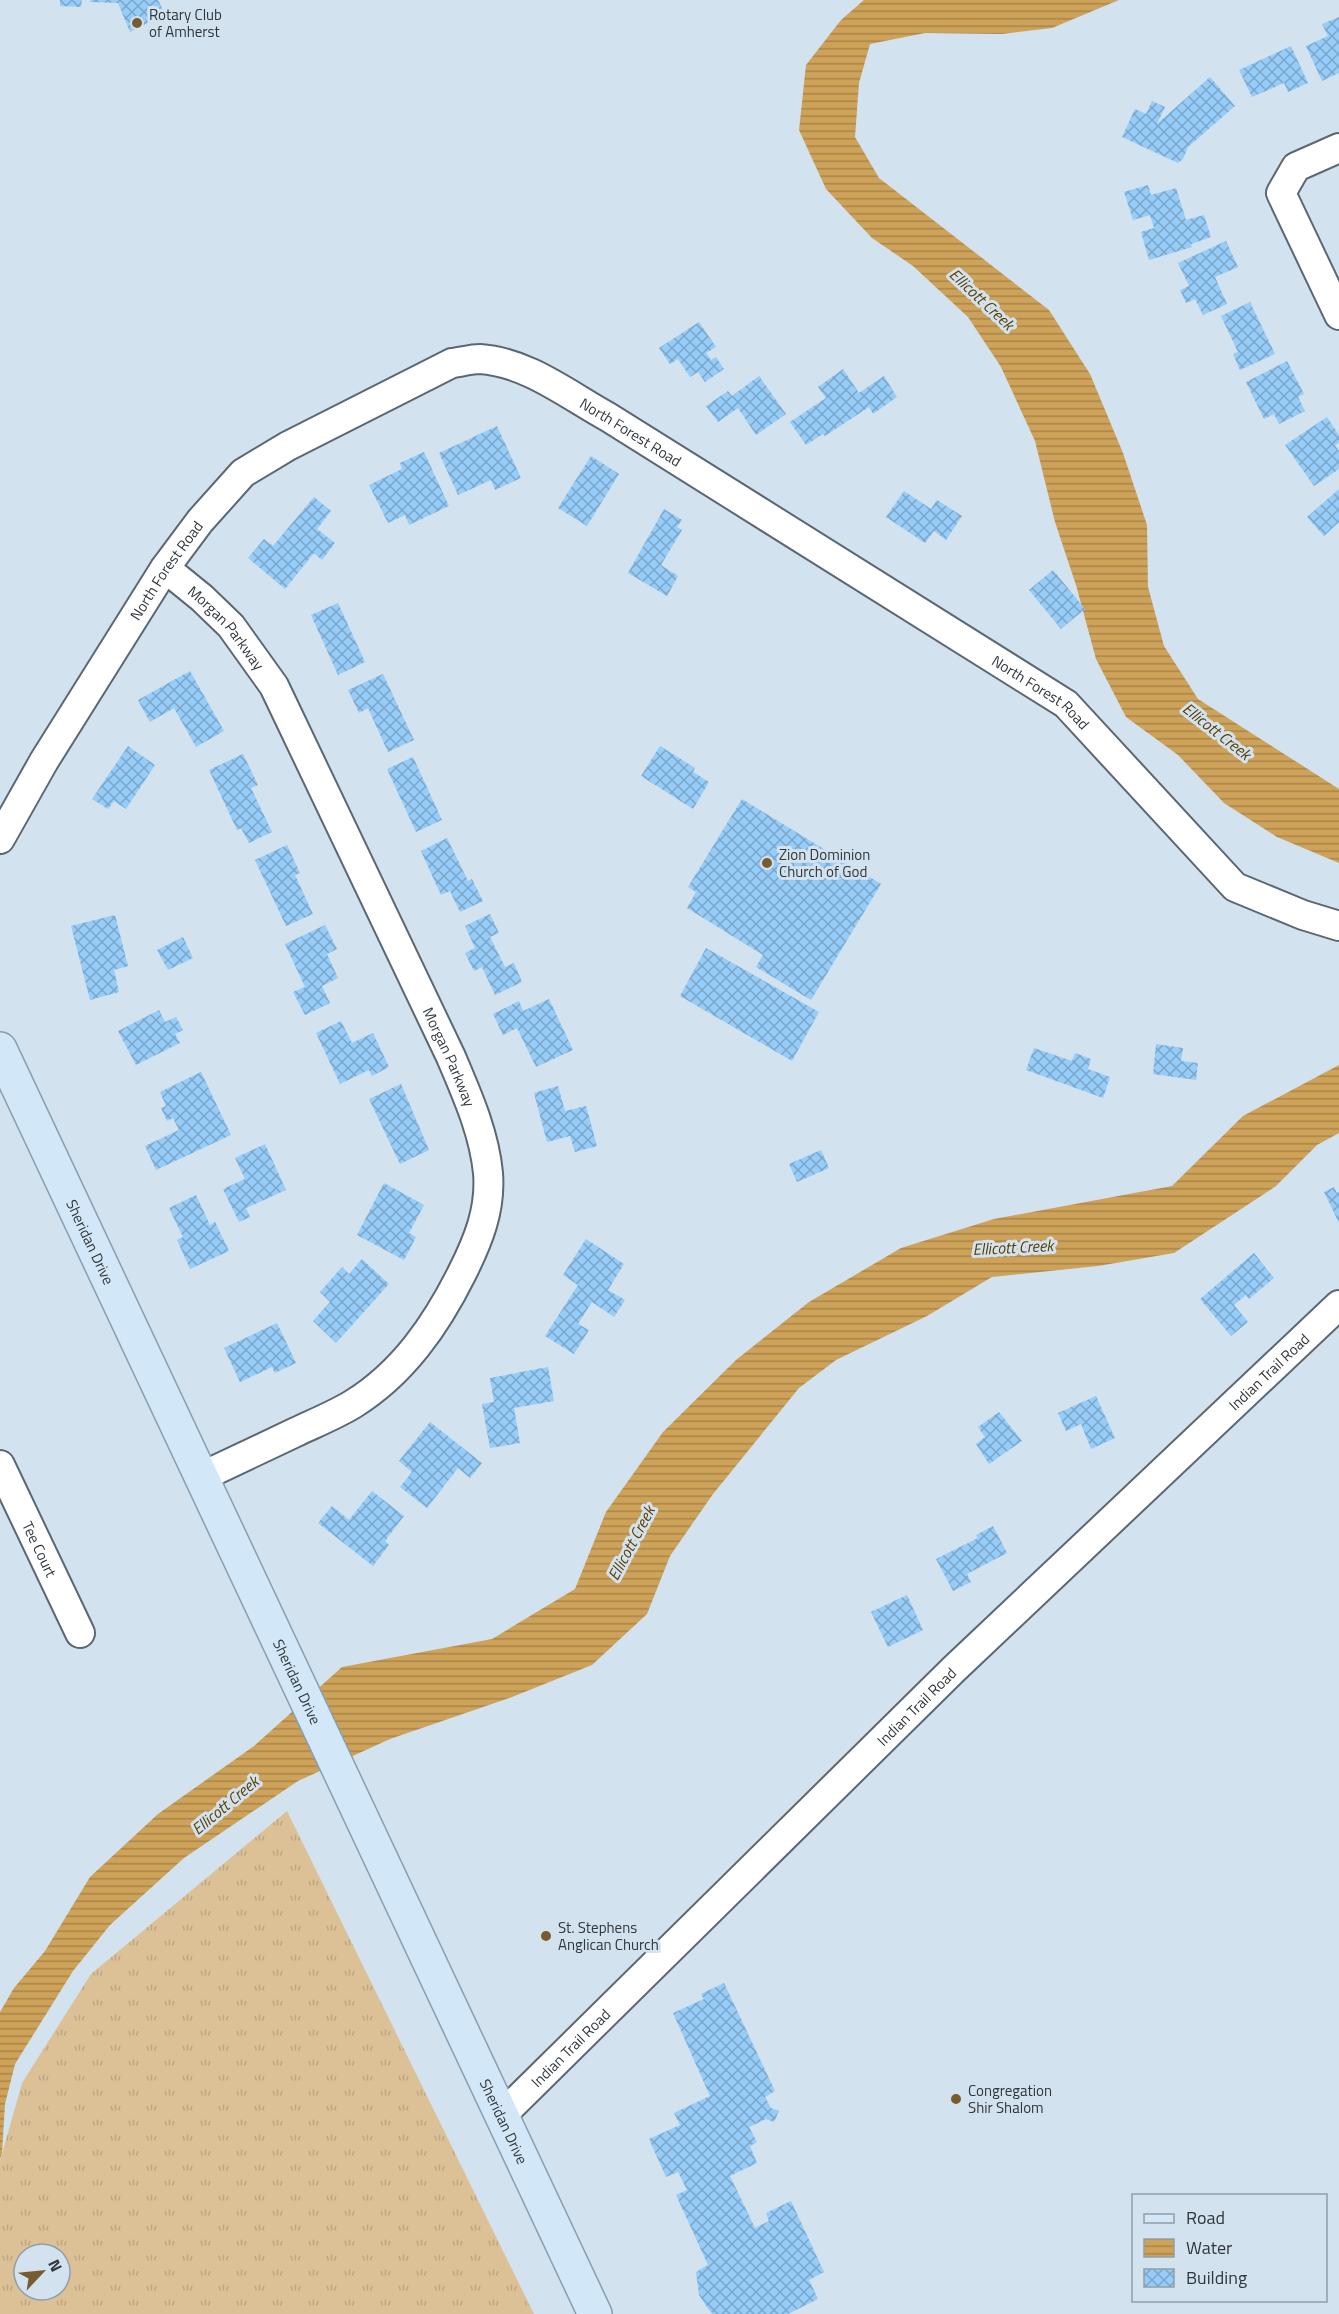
<svg xmlns="http://www.w3.org/2000/svg" width="1339" height="2314" font-family="'Titillium Web',sans-serif">
<defs>
<pattern id="grass-tufts" width="24" height="20" patternUnits="userSpaceOnUse" patternTransform="scale(1.5)"><rect width="24" height="20" fill="#ddc196"/><path d="M3 7l-1-3M5 7V3M7 7l1-3M15 17l-1-3M17 17v-4M19 17l1-3" fill="none" stroke="#bea682"/></pattern>
<pattern id="water-rules" width="6" height="5" patternUnits="userSpaceOnUse" patternTransform="scale(1.5)"><rect width="6" height="5" fill="#cea259"/><path d="M0 2.5h6" fill="none" stroke="#a8854b"/></pattern>
<pattern id="building-cross-hatch" width="8" height="8" patternUnits="userSpaceOnUse" patternTransform="scale(1.5)"><rect width="8" height="8" fill="#95ccf8"/><path d="M0 0l8 8M0 8l8-8" fill="none" stroke="#7aa6ca"/></pattern>
</defs>
<rect width="100%" height="100%" fill="#d2e2ee"/>
<path fill="url(#grass-tufts)" fill-rule="evenodd" d="M287,1811L534,2314H0V2161L22,2083L91,1974ZM24,2254H60V2290H24Z"/>
<g fill="url(#water-rules)">
<path d="M864,0H1119L1052,28L1002,34L925,33L870,44L859,83L855,137L879,178L1049,310L1090,374L1123,453L1147,525L1148,587L1164,646L1198,699L1339,789V863L1277,837L1224,803L1178,755L1126,717L1096,659L1076,585L1055,522L1035,441L1001,367L968,317L913,266L872,238L826,189L799,130L806,65L841,20Z"/>
<path d="M1339,1065V1133L1317,1145L1276,1186L1174,1253L1098,1266L992,1277L927,1316L836,1360L799,1388L713,1494L670,1556L647,1614L592,1665L512,1697L390,1739L298,1781L184,1858L110,1925L73,1971L15,2064L5,2104L2,2153L0,2159V2012L14,1988L45,1951L90,1877L158,1814L254,1746L342,1667L492,1639L575,1589L606,1512L663,1432L736,1360L809,1302L901,1248L994,1219L1172,1186L1243,1116Z"/>
</g>
<g fill="url(#building-cross-hatch)">
<path d="M60,0H82L81,7L60,6Z"/>
<path d="M91,0H158L165,14L130,32L118,3L90,2Z"/>
<path d="M1339,17V73L1322,81L1306,46L1328,36L1322,24Z"/>
<path d="M1291,46L1308,83L1288,92L1284,83L1252,97L1239,70Z"/>
<path d="M1210,77L1235,106L1188,147L1183,159L1178,163L1122,137L1135,109L1146,114L1152,101L1165,107L1157,124Z"/>
<path d="M1148,185L1151,195L1176,188L1186,220L1204,215L1211,237L1191,244L1192,247L1149,260L1141,232L1154,228L1150,215L1133,220L1124,192Z"/>
<path d="M1226,241L1238,267L1215,277L1227,304L1203,315L1195,299L1186,303L1180,290L1189,286L1178,263Z"/>
<path d="M1250,302L1275,354L1240,370L1233,354L1238,352L1221,316Z"/>
<path d="M699,322L716,347L706,353L711,360L716,357L724,369L705,382L698,372L690,377L678,359L670,364L659,348Z"/>
<path d="M1287,361L1304,394L1298,397L1305,411L1279,424L1274,414L1264,419L1246,382Z"/>
<path d="M843,369L859,393L884,376L897,397L873,414L869,407L825,436L823,434L806,445L790,422L826,398L818,387Z"/>
<path d="M759,376L786,414L756,435L738,408L718,422L706,406L728,391L732,396Z"/>
<path d="M1327,417L1339,435V443L1335,445L1339,451V469L1314,486L1285,445Z"/>
<path d="M497,426L521,478L495,490L491,480L458,495L439,453Z"/>
<path d="M424,452L449,506L409,525L405,515L388,523L369,485L402,469L400,463Z"/>
<path d="M591,456L619,474L587,526L558,508Z"/>
<path d="M1339,489V522L1324,536L1307,517Z"/>
<path d="M904,491L931,509L937,500L962,516L946,540L934,531L925,543L886,517Z"/>
<path d="M314,497L331,511L317,529L335,543L322,560L314,553L285,589L248,558L264,539L273,546Z"/>
<path d="M664,509L682,520L677,527L682,530L661,565L678,576L667,596L628,573Z"/>
<path d="M1053,570L1085,609L1061,629L1029,590Z"/>
<path d="M338,603L365,662L338,675L311,615Z"/>
<path d="M190,671L224,731L196,747L174,708L150,722L138,700Z"/>
<path d="M383,674L414,740L388,752L368,708L359,713L348,690Z"/>
<path d="M128,746L155,765L126,809L114,801L108,809L92,799Z"/>
<path d="M660,746L695,768L693,772L709,782L693,809L641,776Z"/>
<path d="M243,754L258,785L251,788L272,832L249,843L241,828L237,830L209,770Z"/>
<path d="M413,757L442,820L416,832L387,769Z"/>
<path d="M742,799L881,884L811,1000L756,967L763,955L687,908L696,892L688,887Z"/>
<path d="M447,838L468,881L472,879L483,901L460,912L450,891L441,895L421,851Z"/>
<path d="M287,845L300,873L295,875L313,914L286,926L255,860Z"/>
<path d="M490,914L499,933L490,937L505,967L514,963L522,982L495,995L482,967L474,971L465,953L475,948L465,926Z"/>
<path d="M115,915L128,966L114,970L119,992L90,1000L71,926Z"/>
<path d="M325,925L337,949L327,954L338,978L322,986L330,1003L305,1015L293,992L305,987L285,944Z"/>
<path d="M183,937L193,958L168,970L157,950Z"/>
<path d="M706,948L819,1012L792,1061L680,996Z"/>
<path d="M549,999L573,1050L536,1067L517,1028L503,1035L493,1014L519,1001L523,1011Z"/>
<path d="M159,1010L165,1022L176,1017L183,1030L175,1034L180,1043L136,1065L118,1031Z"/>
<path d="M341,1021L352,1043L373,1033L389,1067L372,1076L369,1070L340,1084L316,1033Z"/>
<path d="M1156,1044L1183,1048L1181,1061L1198,1063L1196,1080L1153,1074Z"/>
<path d="M1034,1048L1072,1061L1075,1053L1091,1059L1088,1069L1110,1077L1103,1098L1026,1070Z"/>
<path d="M201,1072L231,1135L156,1170L145,1146L179,1130L173,1118L167,1121L161,1108L166,1106L160,1092Z"/>
<path d="M401,1084L429,1150L400,1164L369,1099Z"/>
<path d="M558,1086L565,1111L586,1106L597,1146L575,1152L570,1136L547,1142L534,1093Z"/>
<path d="M265,1144L286,1190L246,1208L250,1217L239,1222L223,1189L245,1179L235,1158Z"/>
<path d="M821,1150L829,1168L797,1182L789,1164Z"/>
<path d="M384,1183L424,1205L409,1233L416,1237L404,1260L357,1235Z"/>
<path d="M1334,1187L1337,1193L1339,1192V1223L1324,1192Z"/>
<path d="M196,1195L210,1225L215,1222L229,1251L190,1269L177,1240L183,1237L169,1208Z"/>
<path d="M586,1239L624,1264L608,1290L625,1300L614,1317L592,1302L578,1324L589,1330L574,1354L545,1336L578,1285L563,1275Z"/>
<path d="M1254,1253L1274,1278L1249,1299L1246,1295L1234,1305L1248,1322L1231,1336L1200,1299Z"/>
<path d="M362,1259L389,1284L336,1343L313,1321L330,1302L320,1292L342,1267L349,1274Z"/>
<path d="M277,1323L296,1363L275,1373L272,1367L240,1382L224,1348Z"/>
<path d="M548,1367L554,1401L514,1408L520,1443L490,1448L482,1404L494,1402L490,1378Z"/>
<path d="M1096,1396L1115,1438L1091,1449L1081,1424L1066,1431L1058,1413Z"/>
<path d="M999,1412L1022,1441L989,1464L976,1444L985,1437L978,1427Z"/>
<path d="M430,1422L482,1463L470,1478L458,1468L427,1508L400,1487L412,1472L399,1461Z"/>
<path d="M372,1491L404,1516L385,1541L389,1545L373,1566L318,1523L332,1506L349,1520Z"/>
<path d="M993,1526L1007,1553L967,1574L971,1582L953,1591L936,1559L978,1538L976,1535Z"/>
<path d="M907,1595L923,1630L888,1647L871,1612Z"/>
<path d="M724,1983L775,2091L765,2097L771,2108L779,2111L774,2122L766,2119L749,2127L757,2142L750,2146L757,2163L730,2176L755,2228L769,2221L766,2213L791,2201L824,2272L809,2280L818,2299L788,2314H713L709,2310L699,2295L696,2272L708,2265L676,2195L687,2190L678,2172L666,2177L649,2139L680,2125L674,2113L710,2096L673,2013L704,1999L701,1994Z"/>
</g>
<g fill="none" stroke-linecap="round" stroke-linejoin="round">
<g stroke="#5b6873" stroke-width="32">
<g id="minor">
<path d="M1339,148L1296,167L1281,193L1339,315"/>
<path id="s1" d="M165,568L202,598L231,626L274,686L451,1057C467,1095 484,1132 488,1173C491,1210 478,1241 462,1273C436,1325 403,1373 353,1404C335,1415 315,1423 296,1432C264,1447 232,1462 201,1477"/>
<path id="s2" d="M0,839L44,761L165,568L200,521L243,473L288,446L452,363C461,362 471,359 480,359C527,362 568,395 608,417L1066,704L1235,887L1303,915L1339,926"/>
<path id="s3" d="M0,1465L80,1633"/>
<path id="s4" d="M502,2115L954,1669L1339,1305"/>
</g>
</g>
<g stroke="#869fb2" stroke-width="36">
<g id="major">
<path id="s5" d="M0,1049L595,2314"/>
</g>
</g>
<use href="#minor" stroke="#fff" stroke-width="28"/>
<use href="#major" stroke="#d2e7f7" stroke-width="33"/>
</g>
<g fill="#785c2f" stroke="#d2e2ee" stroke-width="2">
<circle cx="137" cy="23" r="6"/>
<circle cx="767" cy="863" r="6"/>
<circle cx="546" cy="1936" r="6"/>
<circle cx="956" cy="2099" r="6"/>
</g>
<g text-anchor="middle" dominant-baseline="central" stroke-width="6" stroke-linejoin="round" paint-order="stroke">
<g font-size="15" fill="#31373c" stroke="#d2e2ee" text-anchor="start">
<text x="149" y="14">Rotary Club<tspan x="149" dy="17">of Amherst</tspan></text>
<text x="779" y="854">Zion Dominion<tspan x="779" dy="17">Church of God</tspan></text>
<text x="558" y="1927">St. Stephens<tspan x="558" dy="17">Anglican Church</tspan></text>
<text x="968" y="2090">Congregation<tspan x="968" dy="17">Shir Shalom</tspan></text>
</g>
<g font-size="15" fill="#31373c" stroke="#d2e2ee">
<text stroke="none"><textPath href="#s2" startOffset="874">North Forest Road</textPath></text>
<text stroke="none"><textPath href="#s2" startOffset="316">North Forest Road</textPath></text>
<text stroke="none"><textPath href="#s1" startOffset="86">Morgan Parkway</textPath></text>
<text stroke="none"><textPath href="#s2" startOffset="1360">North Forest Road</textPath></text>
<text stroke="none"><textPath href="#s1" startOffset="572">Morgan Parkway</textPath></text>
<text stroke="none"><textPath href="#s5" startOffset="213">Sheridan Drive</textPath></text>
<text stroke="none"><textPath href="#s4" startOffset="1068">Indian Trail Road</textPath></text>
<text stroke="none"><textPath href="#s3" startOffset="93">Tee Court</textPath></text>
<text stroke="none"><textPath href="#s5" startOffset="699">Sheridan Drive</textPath></text>
<text stroke="none"><textPath href="#s4" startOffset="582">Indian Trail Road</textPath></text>
<text stroke="none"><textPath href="#s4" startOffset="96">Indian Trail Road</textPath></text>
<text stroke="none"><textPath href="#s5" startOffset="1185">Sheridan Drive</textPath></text>
</g>
<g font-size="16" font-style="italic" fill="#5b3d00" stroke="#d2e2ee">
<text transform="translate(982 299) rotate(43)">Ellicott Creek</text>
<text transform="translate(1217 731) rotate(38)">Ellicott Creek</text>
<text transform="translate(1013 1247) rotate(-3)">Ellicott Creek</text>
<text transform="translate(631 1543) rotate(-62)">Ellicott Creek</text>
<text transform="translate(225 1805) rotate(-40)">Ellicott Creek</text>
</g>
</g>
<rect x="1132" y="2194" width="195" height="108" fill="#d2e2ee" stroke="#929ea7" stroke-width="1.5"/>
<rect x="1144" y="2214" width="30" height="9" fill="#d2e7f7" stroke="#929ea7" stroke-width="1.5"/>
<text x="1186" y="2224" font-size="18" fill="#31373c">Road</text>
<rect x="1144" y="2239" width="30" height="18" fill="url(#water-rules)" stroke="#929ea7" stroke-width="1.5"/>
<text x="1186" y="2254" font-size="18" fill="#31373c">Water</text>
<rect x="1144" y="2269" width="30" height="18" fill="url(#building-cross-hatch)" stroke="#929ea7" stroke-width="1.5"/>
<text x="1186" y="2284" font-size="18" fill="#31373c">Building</text>
<g transform="translate(42 2272) rotate(64)"><circle r="28" fill="#d2e2ee" stroke="#929ea7" stroke-width="1.5"/>
<path d="M0-4.5L10 22L0 15L-10 22Z" fill="#785c2f"/>
<text y="-9" font-size="16" font-weight="bold" text-anchor="middle" fill="#31373c">N</text>
</g>
</svg>
